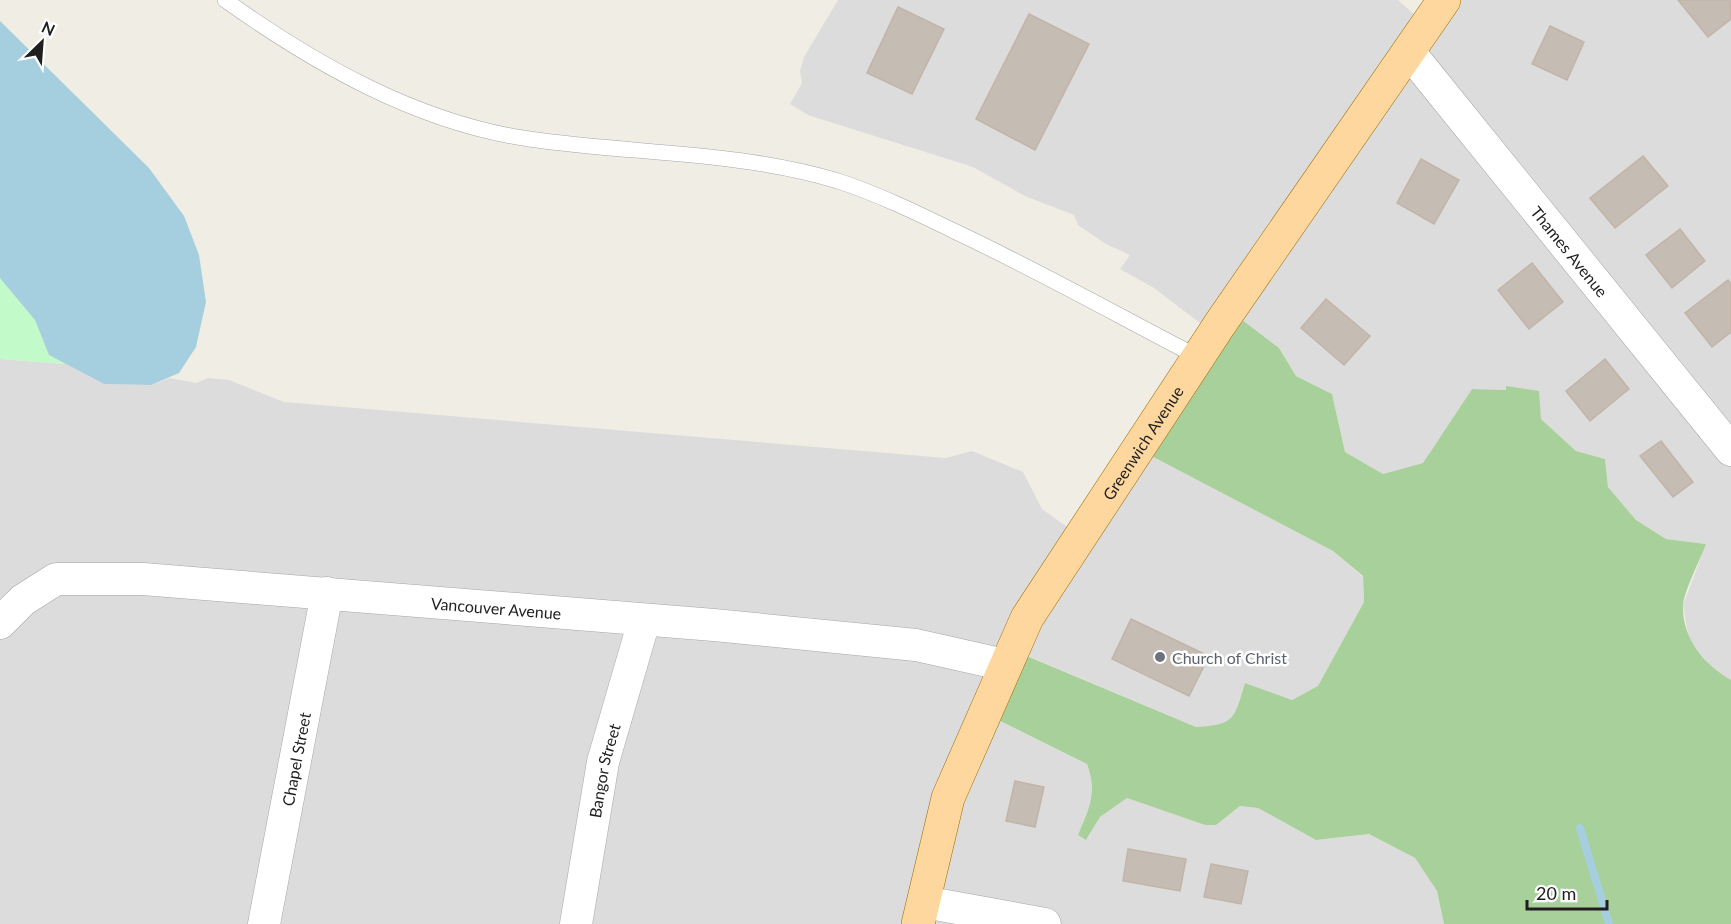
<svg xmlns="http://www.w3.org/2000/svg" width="1731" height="924" font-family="Lato,sans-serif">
<rect width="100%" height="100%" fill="#f0ede5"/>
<g fill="#dddcdc">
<path d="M838,0H1398L1424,23L1446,0H1731V680L1713,670L1689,640L1683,605L1706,544L1666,539L1636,520L1608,487L1605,459L1576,451L1506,387V390L1472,389L1423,463L1383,474L1345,452L1332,394L1296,376L1279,348L1213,333L1154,288L1120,269L1130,255L1106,244L1078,225L1074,215L1025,196L973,167L808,115L790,104L802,83L800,71L804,57Z"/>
<path d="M0,359L66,364L104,384L151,385L170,378L196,383L208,378L229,380L284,402L946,458L972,451L1023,472L1042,509L1077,534L1140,450L1333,551L1363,577L1364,602L1318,687L1292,700L1245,683L1235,715L1221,726L1196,727L1016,651L988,715L1087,764L1092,779L1093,796L1078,835L1087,839L1100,817L1127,798L1205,825H1216L1240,806L1258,808L1316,840L1369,834L1415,858L1437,891L1444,924H0Z"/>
</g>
<path fill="#a8d09a" d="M1233,313L1279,348L1296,376L1332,394L1345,452L1383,474L1423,463L1472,389L1506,390V386L1539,391L1541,419L1576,451L1605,459L1608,487L1636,520L1666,539L1706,544C1700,561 1684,590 1683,606C1682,638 1704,665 1731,680V924H1444L1437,891L1415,858L1369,834L1316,840L1258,808L1240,806L1216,825H1205L1127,798L1100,817L1086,840L1078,835C1089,807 1098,794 1087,764L988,715L1015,651L1196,727C1236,725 1234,718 1245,683L1292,700L1318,686L1364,602L1363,576L1333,551L1140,450Z"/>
<path fill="#c2fac9" d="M0,278L35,320L49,355L66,364L0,359Z"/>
<path fill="#a5cfde" d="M0,21L149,168L184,216L199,255L206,302L196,347L179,373L151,385L104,384L49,355L35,320L0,278Z"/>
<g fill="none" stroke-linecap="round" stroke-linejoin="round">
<path stroke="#a5cfde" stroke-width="8" d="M1580,828L1609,924"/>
</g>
<g fill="#c5bcb4" stroke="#c2b4a7" stroke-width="1.5">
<path d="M1678,0H1730L1731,19L1708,37Z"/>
<path d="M898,7L944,29L912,94L867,73Z"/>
<path d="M1029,14L1089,44L1035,150L976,119Z"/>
<path d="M1550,26L1584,42L1567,80L1532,64Z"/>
<path d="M1643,156L1668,186L1615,228L1590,198Z"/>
<path d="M1421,159L1459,180L1434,224L1397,203Z"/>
<path d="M1680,229L1705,261L1672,288L1646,255Z"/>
<path d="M1532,263L1563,302L1529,329L1498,290Z"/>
<path d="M1728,280L1731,284V332L1712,347L1685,313Z"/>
<path d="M1326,299L1370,336L1344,365L1301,328Z"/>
<path d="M1605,359L1629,389L1590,421L1566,391Z"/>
<path d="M1661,441L1693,482L1673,497L1640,456Z"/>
<path d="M1131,619L1209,656L1189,696L1112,659Z"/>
<path d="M1015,781L1044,787L1035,827L1006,821Z"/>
<path d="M1128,849L1186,859L1180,891L1123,881Z"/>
<path d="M1211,864L1248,871L1241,904L1204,897Z"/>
</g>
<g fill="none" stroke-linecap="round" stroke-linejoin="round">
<g stroke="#a6a6a6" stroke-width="16">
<path id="lane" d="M225,0C315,64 418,123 529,139C632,154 738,151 838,181C878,194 917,213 954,231C1037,270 1117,315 1198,357"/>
</g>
<g stroke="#a6a6a6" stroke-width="33">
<g id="street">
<path id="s1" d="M1409,52L1731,450"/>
<path id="s2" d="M0,623L23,600L56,579H143L714,625L916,645L1005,665"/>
<path d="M924,902L1045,924"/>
<path id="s3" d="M264,924L327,593"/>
<path id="s4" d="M576,924L603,762L644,621"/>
</g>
</g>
<g stroke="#9a6d00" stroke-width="34">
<g id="primary">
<path id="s5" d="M918,924L948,798L1027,618L1220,324L1444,0"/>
</g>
</g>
<use href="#lane" stroke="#fff" stroke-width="15"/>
<use href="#street" stroke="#fff" stroke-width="32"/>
<use href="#primary" stroke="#fdd79e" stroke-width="33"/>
</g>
<circle fill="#6b7280" stroke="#fff" stroke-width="2" cx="1160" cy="657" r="6"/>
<g text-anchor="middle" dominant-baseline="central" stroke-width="5" stroke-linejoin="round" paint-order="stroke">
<g font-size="16" fill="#1f1f1f" stroke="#fff">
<text stroke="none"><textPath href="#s1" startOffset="256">Thames Avenue</textPath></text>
<text stroke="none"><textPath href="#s5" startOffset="536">Greenwich Avenue</textPath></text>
<text stroke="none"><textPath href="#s2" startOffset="513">Vancouver Avenue</textPath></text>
<text stroke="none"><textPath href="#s3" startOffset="168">Chapel Street</textPath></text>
<text stroke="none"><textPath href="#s4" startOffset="156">Bangor Street</textPath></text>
</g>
<g font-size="16" fill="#5b616d" stroke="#fff" text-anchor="start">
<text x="1172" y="657">Church of Christ</text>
</g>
</g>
<g transform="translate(42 42) rotate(25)" stroke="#ffffff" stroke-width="4.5" paint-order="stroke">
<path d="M0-4.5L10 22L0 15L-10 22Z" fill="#1f1f1f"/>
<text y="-9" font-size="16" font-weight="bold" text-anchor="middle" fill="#1f1f1f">N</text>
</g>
<path d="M1527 900v9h80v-9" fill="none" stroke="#1f1f1f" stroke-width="3"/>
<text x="1536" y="900" font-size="18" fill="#1f1f1f" stroke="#ffffff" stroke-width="4.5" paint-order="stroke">20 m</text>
</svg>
